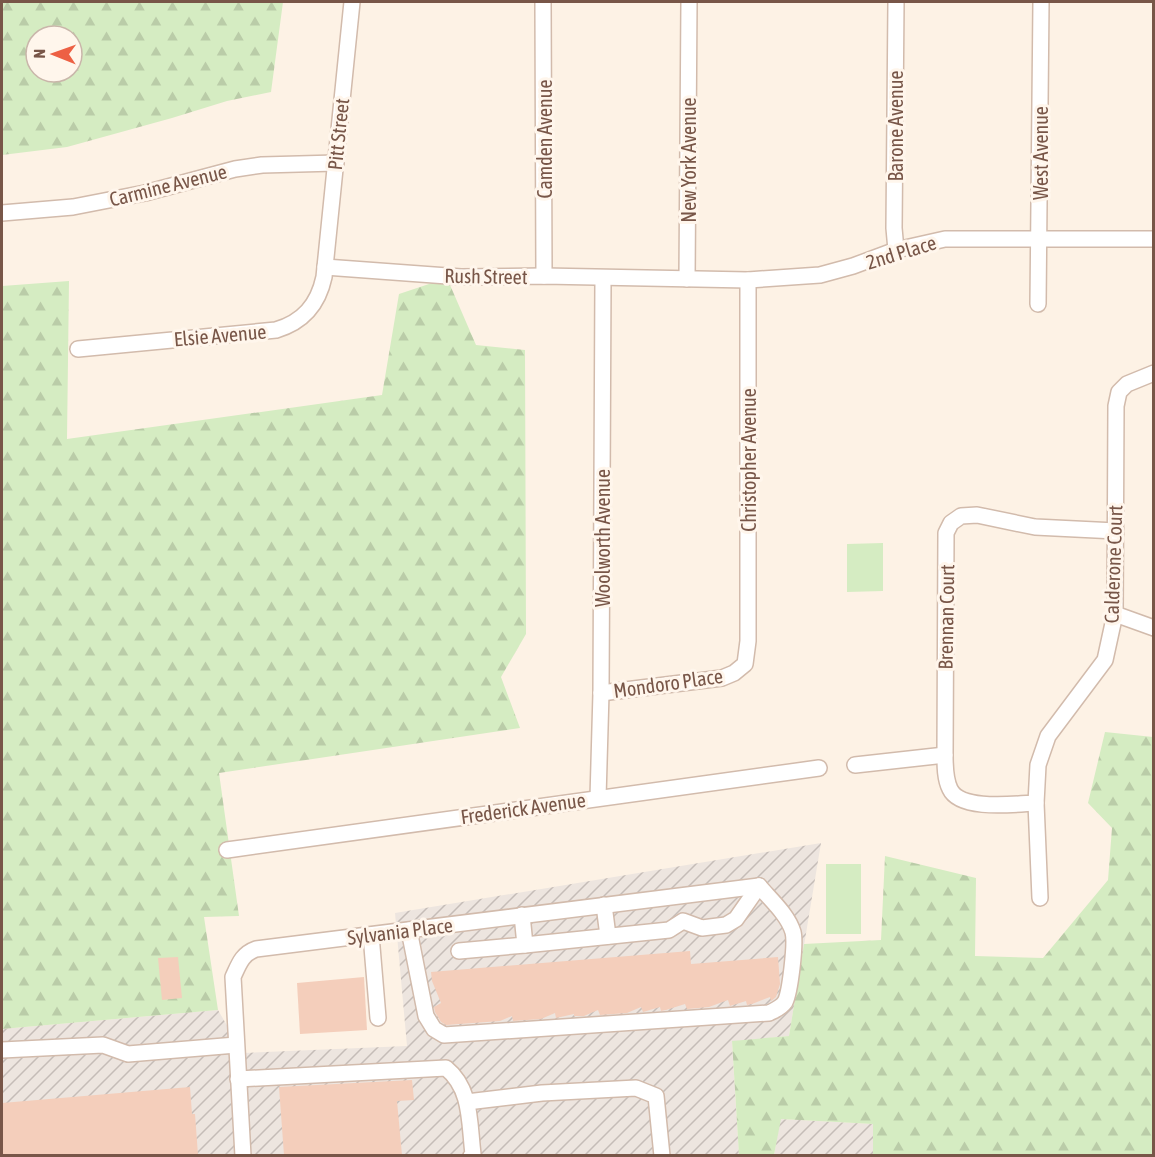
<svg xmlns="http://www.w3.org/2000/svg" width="1155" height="1157" font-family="'Asap Condensed',sans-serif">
<defs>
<pattern id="industrial-furrows" width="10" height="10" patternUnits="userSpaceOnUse" patternTransform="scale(1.5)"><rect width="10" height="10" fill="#ede5df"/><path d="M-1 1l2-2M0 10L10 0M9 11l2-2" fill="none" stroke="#c5bcb7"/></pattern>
<pattern id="forest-firs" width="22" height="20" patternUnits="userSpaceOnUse" patternTransform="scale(1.5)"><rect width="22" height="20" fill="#d5ecc2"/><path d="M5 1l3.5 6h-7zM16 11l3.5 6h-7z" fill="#bacca8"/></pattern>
</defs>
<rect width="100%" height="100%" fill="#fdf2e5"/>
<g fill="url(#industrial-furrows)">
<path d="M821,843L789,1036L732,1042L739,1155L2,1156V1029L218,1010L243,1053L407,1046L395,913Z"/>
<path d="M780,1119L873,1124V1155L774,1156Z"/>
</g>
<g fill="url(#forest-firs)" fill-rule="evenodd">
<path d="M2,2H283L271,92L227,101L172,118L67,147L2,155ZM36,36H72V72H36Z"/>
<path d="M447,278L476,345L525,350L526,634L501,677L520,728L219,773L239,916L204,917L218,1010L2,1029V286L69,281L67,439L382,395L399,294Z"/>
<path d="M1105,732L1153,737V1155H873V1124L781,1119L774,1155H739L732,1041L789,1036L804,944L881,940L885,856L976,878L975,956L1043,958L1108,880L1112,828L1088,803Z"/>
</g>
<g fill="#d5ecc2">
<path d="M883,543V591L847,592V544Z"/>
<rect x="826" y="864" width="35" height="70"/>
</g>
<g fill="#f4cebb">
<path d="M690,951L691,964L778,957L780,984L776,997L771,1001L770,997L752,1004L747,1005L746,1001L730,1006L728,1000L709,1007L687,1009L685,1004L666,1010L661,1011L660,1007L643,1012L641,1007L627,1013L600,1015L598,1010L584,1016H574V1014L556,1018L555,1013L541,1019L513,1021L512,1016L500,1021L446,1025L441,1022L435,1012L434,1007L441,1003L432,981L431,972Z"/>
<path d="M178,957L182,998L162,1000L158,958Z"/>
<path d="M364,977L367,1030L300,1034L297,983Z"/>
<path d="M412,1080L414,1100L397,1101L402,1155H284L279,1087Z"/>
<path d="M190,1087L192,1114H195L198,1155H2V1103Z"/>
</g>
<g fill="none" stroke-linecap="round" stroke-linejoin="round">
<g stroke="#d2bbac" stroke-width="18">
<g id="minor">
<path d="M543,2L544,276"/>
<path d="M2,213L73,207L145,193L235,169L262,165L336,163"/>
<path d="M896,250L894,228L896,2"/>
<path d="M325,267L461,277L544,276L748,280L820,275L853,266L896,250L945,239H1154"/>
<path d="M687,279L689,2"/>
<path d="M1038,304L1041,2"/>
<path d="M78,349L276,330C303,322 318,305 324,277L352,2"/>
<path d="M1115,614L1154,628"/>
<path d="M601,693L722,678L734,673L745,664L748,641V280"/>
<path d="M855,765L945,755"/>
<path d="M598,798L601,693L603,279"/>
<path d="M1036,803C1015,804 960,811 950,789C945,779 945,766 945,755L946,533L951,523L961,516L977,515L1035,527L1116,531"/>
<path d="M227,850L819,768"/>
<path d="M1040,898L1036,803L1038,765L1048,736L1105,660L1115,614L1116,406L1119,392L1127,384L1154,373"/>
<path d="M604,905L608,936"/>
<path d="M409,930L426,1016L434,1029L444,1035L769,1013C775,1010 781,1008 785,1002C790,993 796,943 793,932C788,915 771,900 759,886"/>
<path d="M371,935L378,1018"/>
<path d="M525,945L669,930L683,921L702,928L726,925L736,919L759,886"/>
<path d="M459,951L525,945L522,915"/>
<path d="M2,1050L103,1045L128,1054L236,1045"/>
<path d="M238,1079L446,1068C472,1089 469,1123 473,1154L471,1156"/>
<path d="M467,1102L542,1093L636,1088L656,1096L662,1156"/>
<path d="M243,1156L233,977C239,964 242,954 256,949L759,886"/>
</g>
</g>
<use href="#minor" stroke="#fff" stroke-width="15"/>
</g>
<g text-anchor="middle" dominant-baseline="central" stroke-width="6" stroke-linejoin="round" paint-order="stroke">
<g font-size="20" fill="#785648" stroke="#fff6ec">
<text transform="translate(895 126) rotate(-90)">Barone Avenue</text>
<text transform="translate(338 134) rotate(-84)">Pitt Street</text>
<text transform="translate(544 139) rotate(-90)">Camden Avenue</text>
<text transform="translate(1040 153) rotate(-90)">West Avenue</text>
<text transform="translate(688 160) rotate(-90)">New York Avenue</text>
<text transform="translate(168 185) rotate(-14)">Carmine Avenue</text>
<text transform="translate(901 252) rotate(-17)">2nd Place</text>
<text transform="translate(486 276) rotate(1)">Rush Street</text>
<text transform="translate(220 335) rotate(-5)">Elsie Avenue</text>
<text transform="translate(748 460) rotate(-90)">Christopher Avenue</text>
<text transform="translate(602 538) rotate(-90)">Woolworth Avenue</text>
<text transform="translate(1113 564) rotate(-88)">Calderone Court</text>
<text transform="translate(946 617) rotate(-89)">Brennan Court</text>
<text transform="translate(668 683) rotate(-8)">Mondoro Place</text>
<text transform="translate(523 808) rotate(-8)">Frederick Avenue</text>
<text transform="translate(400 931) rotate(-7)">Sylvania Place</text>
</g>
</g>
<rect width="1155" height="1157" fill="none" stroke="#785648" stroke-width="6"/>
<g transform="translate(54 54) rotate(271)"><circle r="28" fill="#fff6ec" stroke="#c9b6aa" stroke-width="1.5"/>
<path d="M0-4.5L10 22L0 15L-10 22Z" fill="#ed6044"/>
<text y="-9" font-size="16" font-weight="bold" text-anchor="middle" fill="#785648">N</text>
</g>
</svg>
